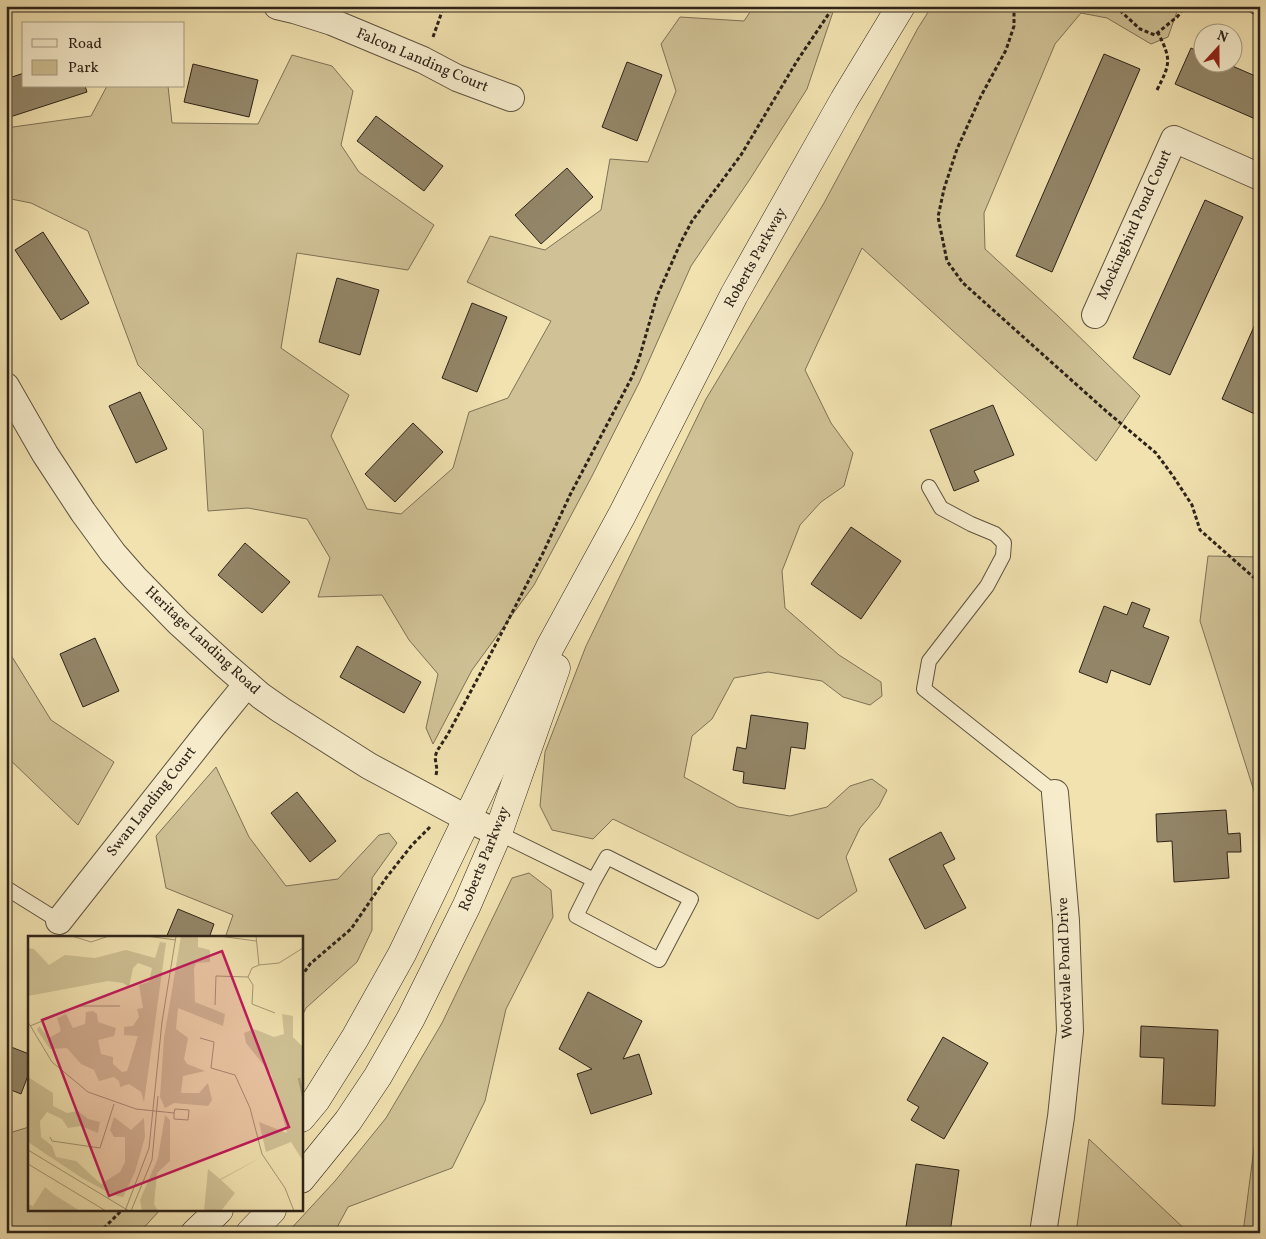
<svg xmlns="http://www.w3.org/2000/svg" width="1266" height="1239" font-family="Vollkorn,serif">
<rect width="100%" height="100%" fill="#f1e2b0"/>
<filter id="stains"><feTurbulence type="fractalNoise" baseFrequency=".004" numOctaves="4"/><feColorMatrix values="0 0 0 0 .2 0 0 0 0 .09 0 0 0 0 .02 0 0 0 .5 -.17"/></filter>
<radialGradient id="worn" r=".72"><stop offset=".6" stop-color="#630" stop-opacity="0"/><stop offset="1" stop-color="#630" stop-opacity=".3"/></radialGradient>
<g fill="#d0c296" stroke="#7e7258">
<path d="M754,6H835L807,89L750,179L691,266L639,383L592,476L534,585L472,670L433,744L426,728L438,674L409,640L382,595L318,597L330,558L307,519L248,508L208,511L203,430L138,365L88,231L31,203L6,198V128L91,116L107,86H168L172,123L258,124L292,55L332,66L353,91L341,145L359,172L434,225L408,270L297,253L281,348L349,395L331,436L367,509L401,514L453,468L469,412L508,398L551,321L467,282L490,236L545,250L601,210L610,159L648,162L676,91L661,44L680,17L744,21Z"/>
<path d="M932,6H1179L1168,37L1151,44L1107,18L1081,13L1055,44L984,213L985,249L1059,317L1140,396L1096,461L862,248L805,370L831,423L853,453L844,486L821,502L800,525L782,571L785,608L839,655L881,682L882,696L870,705L843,697L822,681L768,672L734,678L712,719L692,736L684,777L738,807L790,816L827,807L850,786L872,779L887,790L879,806L860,828L846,857L857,891L818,919L613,819L593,839L552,830L540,806L545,752L586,646L706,399L824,203L918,28Z"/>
<path d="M1208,556L1260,557V810L1200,621Z"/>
<path d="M6,647L51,720L114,762L78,825L6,756Z"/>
<path d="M216,767L249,837L286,886L338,879L379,835L389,833L397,843L372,878V930L357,962L306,1008L301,1018V938H225L233,915L166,888L156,836Z"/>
<path d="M529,873L551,890L553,917L506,1009L485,1101L452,1168L348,1207L334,1233H287L335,1181L386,1118L442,1023L512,878Z"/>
<path d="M1260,1102V1233H1243Z"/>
<path d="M29,1127V1210H160L139,1233H17L6,1220V1134Z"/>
<path d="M1089,1139L1189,1233H1076Z"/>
</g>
<g fill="#938668" stroke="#2d2319">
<path d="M1237,6H1260V17Z"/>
<path d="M1191,48L1204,54V62H1223L1260,78V121L1175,84Z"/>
<path d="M1104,54L1140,69L1052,272L1016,256Z"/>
<path d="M627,62L662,75L637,141L602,127Z"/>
<path d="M193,64L258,80L249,117L184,102Z"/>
<path d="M24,73V86H85L87,92L10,117L6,105V79Z"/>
<path d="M376,116L443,166L424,191L357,141Z"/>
<path d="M567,168L593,197L541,244L515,215Z"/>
<path d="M1205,200L1243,217L1170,375L1133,358Z"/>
<path d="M43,232L89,303L61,320L15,250Z"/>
<path d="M337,278L379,290L360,355L319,342Z"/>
<path d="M472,303L507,317L477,392L442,378Z"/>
<path d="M1260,313V408L1257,415L1222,399Z"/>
<path d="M140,392L167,449L136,463L109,406Z"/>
<path d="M993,405L1014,455L974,471L979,481L954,491L930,430Z"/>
<path d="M413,423L443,452L395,502L365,474Z"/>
<path d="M851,527L901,561L861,619L811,584Z"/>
<path d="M245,543L290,582L262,613L218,575Z"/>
<path d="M1132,602L1150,609L1143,627L1169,637L1150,685L1111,670L1107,683L1079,672L1104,606L1127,615Z"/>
<path d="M95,638L119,691L83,707L60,654Z"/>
<path d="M357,646L421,682L404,713L340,677Z"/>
<path d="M751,715L808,723L805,749L791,747L785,789L743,783L744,772L733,770L737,747L746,749Z"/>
<path d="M297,792L336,841L310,862L271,813Z"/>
<path d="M1226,810L1228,834L1240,833L1241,852H1227L1229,878L1174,882L1172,841L1157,842L1156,814Z"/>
<path d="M941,832L955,859L943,865L966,908L925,929L889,859Z"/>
<path d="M178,909L214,924L209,938H166Z"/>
<path d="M588,992L642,1021L623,1059L639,1054L652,1094L591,1114L577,1074L592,1069L559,1049Z"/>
<path d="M1141,1026L1218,1030L1215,1106L1162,1104L1164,1058L1140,1057Z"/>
<path d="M943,1037L988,1063L944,1139L911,1120L919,1107L907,1100Z"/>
<path d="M6,1045L29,1054V1073L21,1094L6,1088Z"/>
<path d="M916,1164L959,1170L950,1233H905Z"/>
</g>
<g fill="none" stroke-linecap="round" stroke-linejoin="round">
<g stroke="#5e533f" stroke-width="16">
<g id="service">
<path d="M929,487L941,508L971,524L995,534L1004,543L1003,556L987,586L929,661L924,689L1055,793"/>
<path d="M498,833L594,880"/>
<path d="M607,857L691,899L659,960L576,916L594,880Z"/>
<path d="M6,888L59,921"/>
</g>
</g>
<g stroke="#5e533f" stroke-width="28">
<g id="minor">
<path d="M277,6L294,10L332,22L423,60L457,78L511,98"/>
<path d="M1095,315L1174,139L1260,177"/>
<path d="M6,386L45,454L83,512L113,553L135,578L179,623L224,664L261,696L281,710L369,766L468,819L498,833"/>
<path d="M59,921L212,727L247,684"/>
<path d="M1043,1233L1061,1117L1070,1031L1066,921L1055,793"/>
</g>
</g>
<g stroke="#2d2319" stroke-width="29">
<g id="secondary">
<path d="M301,1118L316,1100L355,1038L402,954L550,647L622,515L734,295L844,100L901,6"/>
<path d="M301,1179L348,1121L378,1076L411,1018L467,905L498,833L556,668"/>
<path d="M195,1233L219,1210"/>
<path d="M250,1233L272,1210"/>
</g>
</g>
<g stroke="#2d2319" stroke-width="3" stroke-dasharray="4 2.5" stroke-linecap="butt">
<path d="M1014,6V26L1006,50L981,96L957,149L944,189L938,217L947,261L963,283L1106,411L1156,453L1173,476L1192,505L1200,530L1260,583"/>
<path d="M1115,6L1140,29L1155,35L1178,16L1185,6"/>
<path d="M433,37L444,6"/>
<path d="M1157,90C1170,64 1172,60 1158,33"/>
<path d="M436,775L437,770L435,757L437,751L448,734L487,661L543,553L570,495L632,377L639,359L657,296L681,242L692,221L741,155L797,61L834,6"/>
<path d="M301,977L310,964L351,929L386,878L412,845L430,827V826"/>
<path d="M99,1233L122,1210"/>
</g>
<use href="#service" stroke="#f6eccc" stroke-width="14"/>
<use href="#minor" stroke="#f6eccc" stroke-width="26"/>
<use href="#secondary" stroke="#f6eccc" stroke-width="28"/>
</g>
<g text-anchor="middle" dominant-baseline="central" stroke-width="4" stroke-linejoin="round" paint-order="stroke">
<g font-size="15" fill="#2d2319" stroke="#f6eccc">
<text transform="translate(422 61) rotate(23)">Falcon Landing Court</text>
<text transform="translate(1135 225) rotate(-66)">Mockingbird Pond Court</text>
<text transform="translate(756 258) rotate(-61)">Roberts Parkway</text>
<text transform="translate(202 641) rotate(43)">Heritage Landing Road</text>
<text transform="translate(152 802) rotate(-52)">Swan Landing Court</text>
<text transform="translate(485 859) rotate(-68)">Roberts Parkway</text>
<text transform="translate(1066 968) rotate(-92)">Woodvale Pond Drive</text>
</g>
</g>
<g transform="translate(28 936)">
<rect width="275" height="275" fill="#f1e2b0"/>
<path d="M153,0H170V11L182,14V26L168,27L166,33L167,66L197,78L195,90L150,72L148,93L160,102L156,123L159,128L177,135L155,140L153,157H171L180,147L184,164L180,170L146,167L137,172L132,161L136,102ZM132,6L138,7L116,166L113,156L101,148L92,151L91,145L86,141L71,145L66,134L53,128L39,112L22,113L9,94L11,90L21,102L33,95L29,82L38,78L45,92L57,88L58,76L65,75L69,78L70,86L88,92L86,100L70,104L73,118L85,121V128L94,136L99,135L110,100L96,99V91L105,90L111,81L109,73L115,72L111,49L121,46L124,32L110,27L105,32L101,51L95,47L80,45L0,60V12L6,13L21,29L37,19L67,22L98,14L127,22ZM254,78L265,80V101L275,111V225L263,206L238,216L231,186L259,197L243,138L218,107L216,97L226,93L246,101L256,98ZM0,141L25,157V170L39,177L50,175L60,183L72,186L70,197L53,190L40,192L34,183L19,176L12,185L13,201L24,210L28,221L48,225L73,248L92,236L97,226V201H86L82,194L86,181L103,194L116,182L117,201L107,236L95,261L85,259L54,242L0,206ZM137,179L142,184V225L129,237L126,268L130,275H114L112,264L130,222ZM230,223L193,244L207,257L193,275H176L180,233L192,243ZM17,251L25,258L52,275H0V268L5,270Z" fill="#d0c296"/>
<path fill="none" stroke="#aea17d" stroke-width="2.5" d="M271,142L275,160"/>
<path fill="none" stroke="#a39674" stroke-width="1" d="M44,0L63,6L81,0M118,0L148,4M191,0L228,5M228,0L231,29M231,29L224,32L220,41L225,49L224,68L247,77M231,29L251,27L275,12M187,69L188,40L220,41M0,86L24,126L60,156L108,173L146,177L147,173L161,174L160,184L146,183V177M2,90L51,70H92M172,102L186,106L183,132L207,139L222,172L234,218L257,252L266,275M22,201L24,205L72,212L86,168M0,214L101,275M0,228L78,275M97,275L121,212L134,86L148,0M103,275L124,224L130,160"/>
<path fill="#c2185b" fill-opacity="0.15" stroke="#c2185b" stroke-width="2.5" d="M194,15L261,191L81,260L14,84Z"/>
<rect width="275" height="275" fill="none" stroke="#2d2319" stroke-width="2.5"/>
</g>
<rect width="1266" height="1239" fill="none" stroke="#f1e2b0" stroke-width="25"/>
<rect x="8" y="8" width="1251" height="1224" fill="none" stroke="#2d2319" stroke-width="2.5"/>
<rect x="12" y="12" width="1241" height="1214" fill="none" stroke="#2d2319"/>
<rect x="22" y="22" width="162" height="65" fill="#f6eccc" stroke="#a69c84"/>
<rect x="32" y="39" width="25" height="8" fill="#f6eccc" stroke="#a69c84"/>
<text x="68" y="48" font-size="15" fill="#2d2319">Road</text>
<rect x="32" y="60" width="25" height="15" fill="#d0c296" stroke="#a69c84"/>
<text x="68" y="72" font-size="15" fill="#2d2319">Park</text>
<g transform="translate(1218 48) rotate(21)"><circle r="24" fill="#f6eccc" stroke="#a69c84"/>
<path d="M0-4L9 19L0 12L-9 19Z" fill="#8f2418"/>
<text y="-8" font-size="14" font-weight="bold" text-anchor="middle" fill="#2d2319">N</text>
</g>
<rect width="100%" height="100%" filter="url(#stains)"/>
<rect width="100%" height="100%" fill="url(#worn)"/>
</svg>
